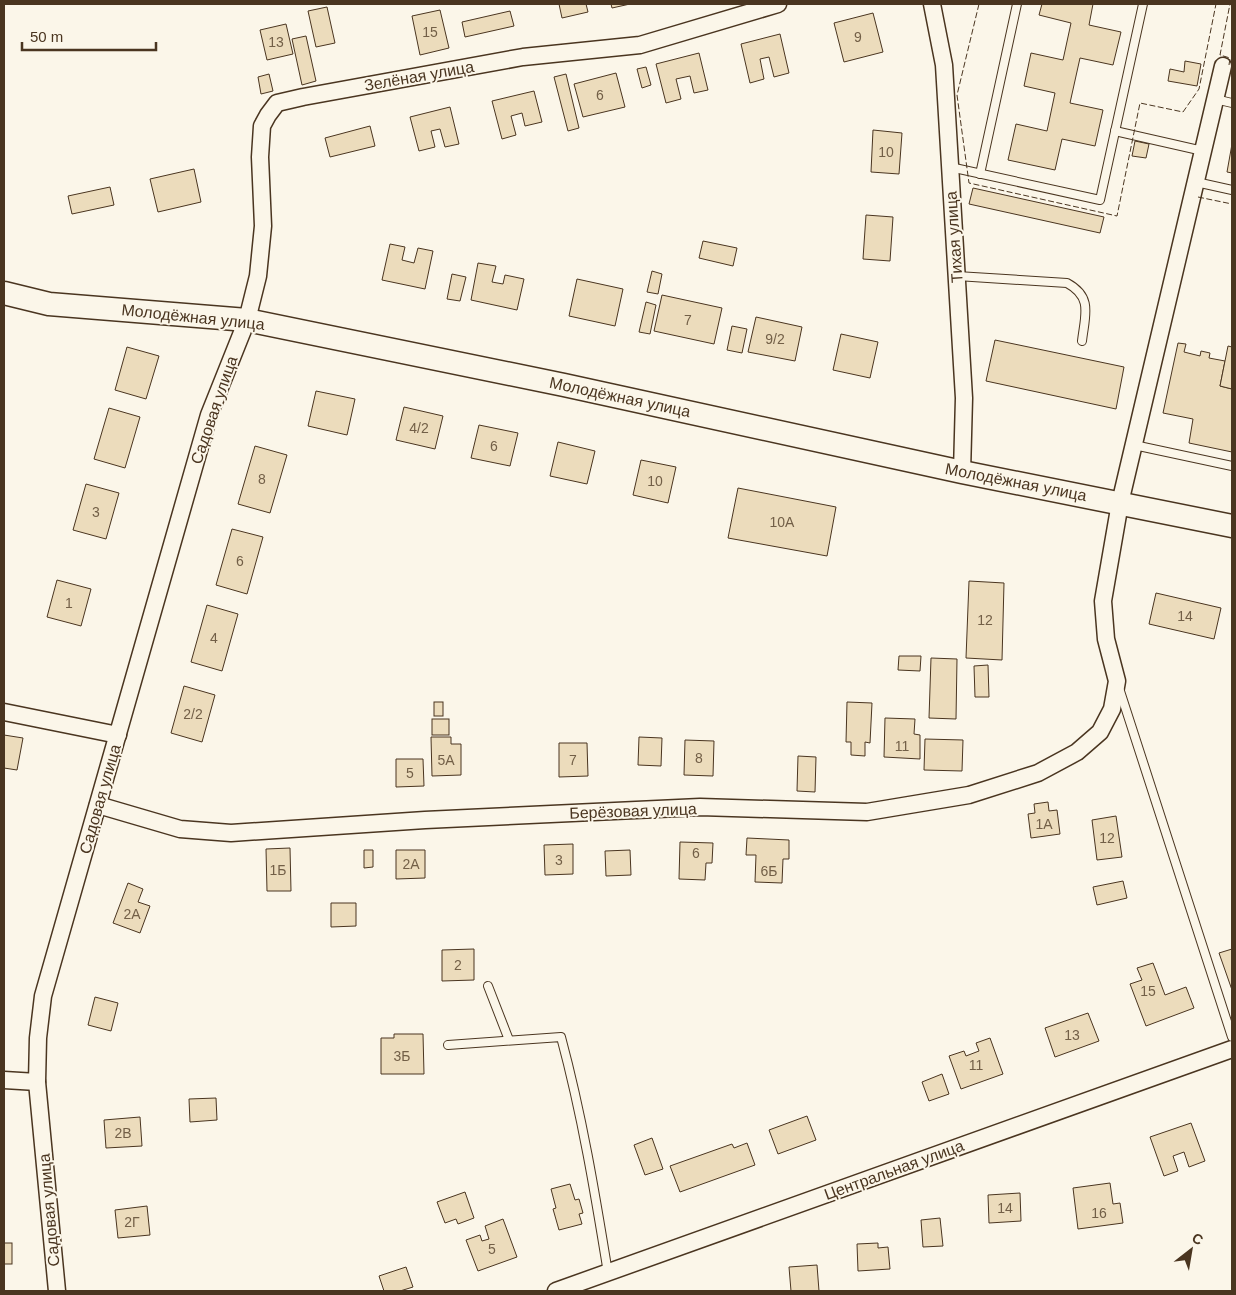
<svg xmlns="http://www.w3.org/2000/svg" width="1236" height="1295" font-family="Arial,sans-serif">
<rect width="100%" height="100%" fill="#fbf6e9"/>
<g fill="#ecdcbc" stroke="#4a3520">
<path d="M559,4H586L588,12L562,18Z"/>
<path d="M611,4H630L612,8Z"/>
<path d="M1042,4H1093L1089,25L1121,32L1113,65L1080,58L1070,103L1103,110L1095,146L1062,139L1055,170L1008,160L1016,124L1047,131L1055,93L1024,86L1031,53L1063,60L1071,23L1039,15Z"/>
<path d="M327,7L335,43L316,47L308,11Z"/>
<path d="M440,10L449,48L420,55L412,16Z"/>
<path d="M510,11L514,26L465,37L462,22Z"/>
<path d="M873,13L883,52L844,62L834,23Z"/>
<path d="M286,24L293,54L267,60L260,30Z"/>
<path d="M780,34L789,73L774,77L769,57L760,59L764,79L750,83L741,44Z"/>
<path d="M306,36L316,81L302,85L292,39Z"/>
<path d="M699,53L708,90L694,93L690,76L676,79L681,99L666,103L656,64Z"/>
<path d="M1185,61L1201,64L1197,86L1168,81L1170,69L1184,72Z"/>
<path d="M646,67L651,85L642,88L637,69Z"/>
<path d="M616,73L625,107L583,117L574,84Z"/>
<path d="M269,74L273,91L261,94L258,77Z"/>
<path d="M566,74L579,128L568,131L554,77Z"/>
<path d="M534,91L542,122L525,126L522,113L511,116L516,135L502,139L492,101Z"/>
<path d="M450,107L459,144L445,147L440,129L431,131L435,147L419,151L410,117Z"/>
<path d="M370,126L375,146L330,157L325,138Z"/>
<path d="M873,130L902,133L899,174L871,172Z"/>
<path d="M1135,141L1149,144L1146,158L1132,156Z"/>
<path d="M1232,144V173L1227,172Z"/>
<path d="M194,169L201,202L158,212L150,179Z"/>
<path d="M110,187L114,205L72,214L68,196Z"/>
<path d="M973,188L1104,217L1100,233L969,204Z"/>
<path d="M866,215L893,217L890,261L863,259Z"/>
<path d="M703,241L737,248L733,266L699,258Z"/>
<path d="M390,244L405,247L402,260L414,263L418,248L433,251L425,289L382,280Z"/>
<path d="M478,263L496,266L492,282L503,284L505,275L524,279L517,310L471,300Z"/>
<path d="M652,271L662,274L658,294L647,292Z"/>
<path d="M452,274L466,277L460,301L447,299Z"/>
<path d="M577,279L623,289L615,326L569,316Z"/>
<path d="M662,295L722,308L714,344L654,331Z"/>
<path d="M646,302L656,305L650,334L639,332Z"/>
<path d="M756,317L802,327L795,361L748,352Z"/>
<path d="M732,326L747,329L742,353L727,350Z"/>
<path d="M841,334L878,342L870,378L833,370Z"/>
<path d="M995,340L1124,367L1116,409L986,381Z"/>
<path d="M1178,343L1186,344L1184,352L1200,356L1201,351L1210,353L1209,358L1225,361L1220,386L1232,389V452L1189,443L1193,419L1163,413Z"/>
<path d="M1228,346L1232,347V389L1220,386Z"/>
<path d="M127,347L159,356L146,399L115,390Z"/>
<path d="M316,391L355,399L347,435L308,426Z"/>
<path d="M404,407L443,416L435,449L396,440Z"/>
<path d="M109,408L140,417L125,468L94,459Z"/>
<path d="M479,425L518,433L510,466L471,458Z"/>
<path d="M558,442L595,451L587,484L550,476Z"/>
<path d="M255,446L287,455L270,513L238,504Z"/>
<path d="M641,460L676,467L668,503L633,495Z"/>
<path d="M86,484L119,493L106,539L73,530Z"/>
<path d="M738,488L836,507L827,556L728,538Z"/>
<path d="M232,529L263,537L247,594L216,585Z"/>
<path d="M57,580L91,589L81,626L47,617Z"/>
<path d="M969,581L1004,583L1002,660L966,658Z"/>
<path d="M1156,593L1221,608L1214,639L1149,624Z"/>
<path d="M207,605L238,614L222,671L191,662Z"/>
<path d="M899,656H921L920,671L898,670Z"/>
<path d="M931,658L957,659L956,719L929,718Z"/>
<path d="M988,665L989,697H975L974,666Z"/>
<path d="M184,686L215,695L202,742L171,733Z"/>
<rect x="434" y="702" width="9" height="14"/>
<path d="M847,702L872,703L870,743L865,742V756L851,755V742H846Z"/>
<path d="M885,718L915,719L914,734L920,735V759L884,757Z"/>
<rect x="432" y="719" width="17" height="16"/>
<path d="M4,735L23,738L17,770L4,768Z"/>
<path d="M431,737H451V744H461V775L432,776Z"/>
<path d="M639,737L662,738L661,766L638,765Z"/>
<path d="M925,739L963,740L962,771L924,770Z"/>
<path d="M685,740L714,741L713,776L684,775Z"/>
<path d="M559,743H587L588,776L559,777Z"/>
<path d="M798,756L816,757L815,792L797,791Z"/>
<path d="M396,759H423L424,786L396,787Z"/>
<path d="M1048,802L1049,811L1057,810L1060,834L1031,838L1028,814L1035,813L1034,804Z"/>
<path d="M1116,816L1122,857L1097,860L1092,820Z"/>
<path d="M747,838L789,840V859H783L782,883L755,882L756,855H746Z"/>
<path d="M680,842L713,843L712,863H706L705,880L679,879Z"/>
<path d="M573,844V874L545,875L544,845Z"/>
<path d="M290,848L291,891H267L266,849Z"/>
<path d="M364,850H373V867L364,868Z"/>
<path d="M396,850H425V878L396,879Z"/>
<path d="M630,850L631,875L606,876L605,851Z"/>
<path d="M1123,881L1127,898L1097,905L1093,887Z"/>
<path d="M128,883L143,889L138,902L150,906L140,933L113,923Z"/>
<path d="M331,903H356V926L331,927Z"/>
<path d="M474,949V980L442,981V950Z"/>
<path d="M1232,949V990L1219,953Z"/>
<path d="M1153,963L1165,995L1186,987L1194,1008L1146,1026L1130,984L1142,980L1137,968Z"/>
<path d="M95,997L118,1003L111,1031L88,1025Z"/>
<path d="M1088,1013L1099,1041L1055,1057L1045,1028Z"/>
<path d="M394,1034H423L424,1074H381V1038H394Z"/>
<path d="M990,1038L1003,1074L961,1089L949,1056L964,1051L966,1056L979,1051L976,1043Z"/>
<path d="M942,1074L949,1094L929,1101L922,1082Z"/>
<path d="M216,1098L217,1120L190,1122L189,1099Z"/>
<path d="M807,1116L816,1140L778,1154L769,1130Z"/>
<path d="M140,1117L142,1146L106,1148L104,1120Z"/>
<path d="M1191,1123L1205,1161L1189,1167L1184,1152L1173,1156L1178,1171L1164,1176L1150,1137Z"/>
<path d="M652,1138L663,1169L645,1175L634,1145Z"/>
<path d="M747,1143L755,1165L680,1192L670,1166L732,1144L734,1148Z"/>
<path d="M1110,1183L1113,1204L1120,1203L1123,1223L1078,1229L1073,1188Z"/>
<path d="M570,1184L575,1200L579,1199L583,1213L579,1214L582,1224L559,1230L553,1209L556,1208L551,1189Z"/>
<path d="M465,1192L474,1218L458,1224L456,1219L445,1223L437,1202Z"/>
<path d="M1020,1193L1021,1221L989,1223L988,1195Z"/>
<path d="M147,1206L150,1235L118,1238L115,1210Z"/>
<path d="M940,1218L943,1246L923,1247L921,1220Z"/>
<path d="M503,1219L517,1257L478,1271L466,1240L480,1235L482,1241L489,1239L485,1226Z"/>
<rect x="4" y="1243" width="8" height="21"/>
<path d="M878,1243V1248L888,1247L890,1269L858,1271L857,1244Z"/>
<path d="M817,1265L819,1291H791L789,1267Z"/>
<path d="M406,1267L413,1287L400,1291H384L379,1276Z"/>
</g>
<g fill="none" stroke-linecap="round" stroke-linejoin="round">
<g stroke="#4a3520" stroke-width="10">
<g id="lane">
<path d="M1215,99L1232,103"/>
<path d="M1115,131L1203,151"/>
<path d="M950,167L1100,200L1143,4"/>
<path d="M980,174L1017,4"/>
<path d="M1196,182L1232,190"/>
<path d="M957,276L1067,283C1093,297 1085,315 1082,341"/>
<path d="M1134,445L1232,466"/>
<path d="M1119,688L1232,1037"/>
<path d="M488,986L509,1040"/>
<path d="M448,1045L561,1037C582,1115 595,1193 608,1273"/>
</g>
</g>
<g stroke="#4a3520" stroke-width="19">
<g id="street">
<path d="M932,4L944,65L964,398L962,472"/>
<path d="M4,712L118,735"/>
<path d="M98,805L180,829L231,833L425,820L700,807L867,812L969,795L1038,773L1077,752L1100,732L1112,709L1117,681L1106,639L1103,601L1120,503L1223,66"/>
<path d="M4,1080L37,1082"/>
<path d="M57,1291L37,1082L38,1038L43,996L209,415L247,320L258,276L263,226L260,157L262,126L268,115L277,103L303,97L523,57L640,45L778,4"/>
<path d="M556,1291L1232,1049"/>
</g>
</g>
<g stroke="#4a3520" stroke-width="25">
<path id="secondary" d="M4,293L49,304L247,320L564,385L962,472L1232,526"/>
</g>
<use href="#lane" stroke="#fbf6e9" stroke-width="8"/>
<use href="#street" stroke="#fbf6e9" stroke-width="16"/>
<use href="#secondary" stroke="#fbf6e9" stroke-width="22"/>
<g stroke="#4a3520" stroke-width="1" stroke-dasharray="6 2.5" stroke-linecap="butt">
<path d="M979,4L957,95L969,183L1117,216L1140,103L1183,112L1199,89L1216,4"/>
<path d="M1229,65L1230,58L1220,55L1230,4"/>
<path d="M1198,197L1232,204"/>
</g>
</g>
<g text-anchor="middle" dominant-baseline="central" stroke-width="4" stroke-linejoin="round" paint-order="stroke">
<g font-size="14" fill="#725f47">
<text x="430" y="32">15</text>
<text x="858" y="37">9</text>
<text x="276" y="42">13</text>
<text x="600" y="95">6</text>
<text x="886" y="152">10</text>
<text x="688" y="320">7</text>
<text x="775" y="339">9/2</text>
<text x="419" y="428">4/2</text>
<text x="494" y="446">6</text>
<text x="262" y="479">8</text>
<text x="655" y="481">10</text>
<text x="96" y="512">3</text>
<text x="782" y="522">10А</text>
<text x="240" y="561">6</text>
<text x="69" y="603">1</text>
<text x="1185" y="616">14</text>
<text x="985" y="620">12</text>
<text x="214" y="638">4</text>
<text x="193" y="714">2/2</text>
<text x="902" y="746">11</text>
<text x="699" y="758">8</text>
<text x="446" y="760">5А</text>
<text x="573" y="760">7</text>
<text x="410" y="773">5</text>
<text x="1044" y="824">1А</text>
<text x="1107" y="838">12</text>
<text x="696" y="853">6</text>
<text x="559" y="860">3</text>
<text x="411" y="864">2А</text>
<text x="278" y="870">1Б</text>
<text x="769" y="871">6Б</text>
<text x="132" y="914">2А</text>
<text x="458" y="965">2</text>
<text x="1148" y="991">15</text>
<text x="1072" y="1035">13</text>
<text x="402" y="1056">3Б</text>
<text x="976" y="1065">11</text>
<text x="123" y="1133">2В</text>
<text x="1005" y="1208">14</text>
<text x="1099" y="1213">16</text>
<text x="132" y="1222">2Г</text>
<text x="492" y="1249">5</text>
</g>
<g font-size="16" fill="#4a3520" stroke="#fbf6e9">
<text transform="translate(419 76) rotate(-10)">Зелёная улица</text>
<text transform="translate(954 237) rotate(-94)">Тихая улица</text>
<text transform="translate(193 317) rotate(6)">Молодёжная улица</text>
<text transform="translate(620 397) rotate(12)">Молодёжная улица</text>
<text transform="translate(214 410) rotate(-71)">Садовая улица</text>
<text transform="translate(1016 482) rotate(11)">Молодёжная улица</text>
<text transform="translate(100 799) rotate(-74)">Садовая улица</text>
<text transform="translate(633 811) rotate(-2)">Берёзовая улица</text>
<text transform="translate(894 1170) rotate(-20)">Центральная улица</text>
<text transform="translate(49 1210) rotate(-95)">Садовая улица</text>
</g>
</g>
<rect width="1236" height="1295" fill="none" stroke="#4a3520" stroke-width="10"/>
<g transform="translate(1191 1250) rotate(31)" stroke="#fbf6e9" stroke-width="4" paint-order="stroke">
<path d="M0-4L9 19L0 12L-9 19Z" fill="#4a3520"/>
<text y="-8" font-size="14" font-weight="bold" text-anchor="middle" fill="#4a3520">С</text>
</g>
<path d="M22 42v8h134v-8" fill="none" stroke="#4a3520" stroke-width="2.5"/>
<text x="30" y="42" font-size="15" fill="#4a3520" stroke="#fbf6e9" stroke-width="4" paint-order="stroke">50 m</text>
</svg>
